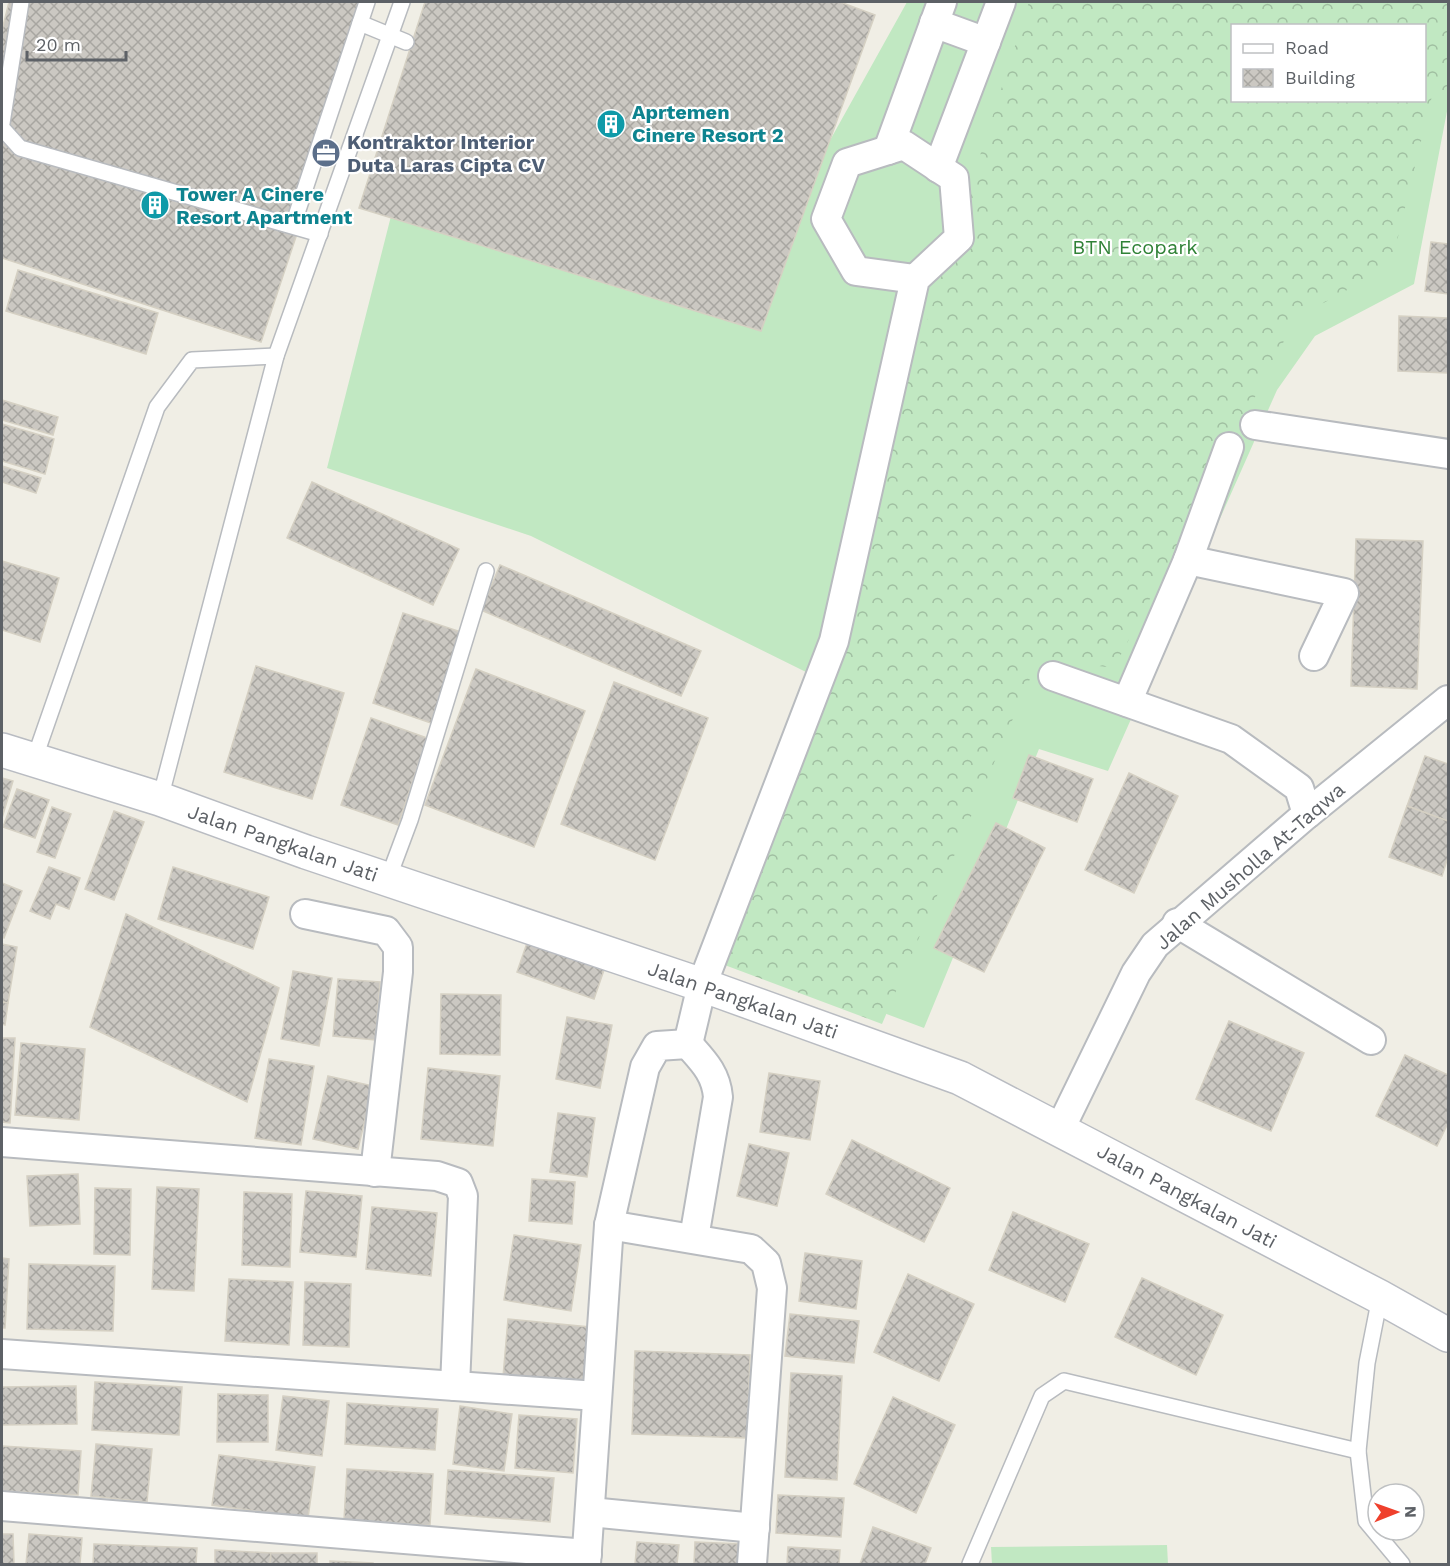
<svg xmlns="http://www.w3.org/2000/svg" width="1450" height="1566" font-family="'Work Sans',sans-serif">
<defs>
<pattern id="forest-crowns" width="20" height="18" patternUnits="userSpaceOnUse" patternTransform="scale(1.5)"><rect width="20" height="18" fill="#c1e8c2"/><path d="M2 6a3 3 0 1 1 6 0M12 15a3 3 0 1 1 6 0" fill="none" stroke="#a0bfa1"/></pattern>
<pattern id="building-cross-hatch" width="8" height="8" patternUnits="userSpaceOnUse" patternTransform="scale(1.5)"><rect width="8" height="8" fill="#cbc8c2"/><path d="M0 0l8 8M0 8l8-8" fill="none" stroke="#a8a6a1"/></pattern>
</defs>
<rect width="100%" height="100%" fill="#f0eee5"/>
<g fill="#c1e8c2" fill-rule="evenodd">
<path d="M907,2H1448V106L1414,284L1315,336L1277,390L1108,771L1039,749L924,1028L710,948L808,673L531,536L327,468L420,102L789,214ZM1232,26H1424V100H1232Z"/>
<path d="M1167,1545L1168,1564H992L991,1547Z"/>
</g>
<path fill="url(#forest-crowns)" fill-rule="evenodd" d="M1029,2H1448V96H1432L1391,266L1296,318L1114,668L1039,658L882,1024L722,964ZM1232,26H1424V100H1232Z"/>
<g fill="url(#building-cross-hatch)" stroke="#d5d0c3" stroke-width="1.5">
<path d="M9,2H374L261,342L2,258V30Z"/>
<path d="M425,2H840L875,15L761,331L359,208Z"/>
<path d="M1431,242L1448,244V294L1425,291Z"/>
<path d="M18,270L158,313L146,354L6,311Z"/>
<path d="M1399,316L1448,318V373L1398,371Z"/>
<path d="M2,400L58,417L53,435L2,420Z"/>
<path d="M2,424L54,439L45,474L2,461Z"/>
<path d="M2,466L41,478L36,493L2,482Z"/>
<path d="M312,482L459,549L433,605L287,538Z"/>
<path d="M1356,539L1423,541L1417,689L1351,686Z"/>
<path d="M2,561L59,578L40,642L2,630Z"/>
<path d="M500,565L701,651L681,696L481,610Z"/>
<path d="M403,613L461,632L431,723L373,703Z"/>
<path d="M256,666L344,693L312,799L224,772Z"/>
<path d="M476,669L585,711L534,847L425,805Z"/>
<path d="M614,682L708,718L655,860L561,824Z"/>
<path d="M371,718L427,738L398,825L341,805Z"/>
<path d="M1029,755L1093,779L1077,822L1013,798Z"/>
<path d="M1425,756L1448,764V821L1407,806Z"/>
<path d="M1129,773L1178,796L1134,893L1085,870Z"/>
<path d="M2,778L13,781L2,818Z"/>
<path d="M17,789L49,800L35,838L3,827Z"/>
<path d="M1407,806L1448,821V857L1442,876L1389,857Z"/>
<path d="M52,807L71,814L55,858L37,852Z"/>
<path d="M114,811L144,822L114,900L85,889Z"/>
<path d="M996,823L1045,848L984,972L934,948Z"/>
<path d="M49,867L80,878L69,909L56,904L50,919L30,911Z"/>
<path d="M173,867L269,897L253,949L158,919Z"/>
<path d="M2,883L22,891L4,938L2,937Z"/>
<path d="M126,914L279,988L247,1102L90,1027Z"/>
<path d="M527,943L604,970L594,999L517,972Z"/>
<path d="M2,944L17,947L8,1003L2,1002Z"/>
<path d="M293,971L332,978L319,1046L281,1039Z"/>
<path d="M338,979L380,982L375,1040L333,1036Z"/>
<path d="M441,994L501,995L500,1055L440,1054Z"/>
<path d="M2,1002L8,1003L5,1025L2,1024Z"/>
<path d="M567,1017L612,1025L600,1088L556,1079Z"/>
<path d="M1229,1021L1304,1053L1271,1131L1196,1099Z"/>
<path d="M2,1038H15L10,1123L2,1122Z"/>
<path d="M21,1043L85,1049L79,1120L15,1115Z"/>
<path d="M1405,1055L1448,1075V1123L1437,1146L1376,1116Z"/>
<path d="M269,1059L314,1066L301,1145L255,1138Z"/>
<path d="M428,1068L500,1076L493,1146L421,1139Z"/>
<path d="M769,1073L820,1081L810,1140L760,1132Z"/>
<path d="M328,1076L373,1086L358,1149L313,1139Z"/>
<path d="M558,1113L595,1118L587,1177L550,1172Z"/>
<path d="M852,1140L950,1188L924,1242L826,1194Z"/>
<path d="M749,1144L789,1153L777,1206L737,1196Z"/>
<path d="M78,1174L80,1224L30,1226L27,1176Z"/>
<path d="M532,1179L575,1182L572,1224L529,1221Z"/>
<path d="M157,1187L199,1189L194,1291L152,1289Z"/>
<path d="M95,1188L131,1189L130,1255L94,1254Z"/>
<path d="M306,1191L362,1196L356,1257L300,1252Z"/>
<path d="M244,1192L292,1194L290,1267L242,1265Z"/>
<path d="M372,1207L437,1213L431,1276L366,1269Z"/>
<path d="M1013,1212L1089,1244L1065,1302L989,1270Z"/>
<path d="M514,1235L581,1245L571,1311L504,1300Z"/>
<path d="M805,1253L862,1261L856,1309L799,1301Z"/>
<path d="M2,1258L9,1259L5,1328H2Z"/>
<path d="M29,1264L115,1266L113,1331L27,1329Z"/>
<path d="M908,1274L974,1304L939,1381L874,1352Z"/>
<path d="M1142,1278L1223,1315L1196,1375L1115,1337Z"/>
<path d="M229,1279L293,1282L289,1345L225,1341Z"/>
<path d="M305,1282L351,1284L349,1347L303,1345Z"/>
<path d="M790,1314L859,1321L854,1363L785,1356Z"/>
<path d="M508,1319L600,1328L595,1385L503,1377Z"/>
<path d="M635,1351L750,1355L747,1438L632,1434Z"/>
<path d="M791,1373L842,1376L837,1480L785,1477Z"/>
<path d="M95,1382L182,1387L179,1435L92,1430Z"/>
<path d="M76,1386L77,1424L2,1425V1387Z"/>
<path d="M218,1394L268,1395V1442H217Z"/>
<path d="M283,1396L329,1401L322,1456L276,1450Z"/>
<path d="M893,1397L955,1425L916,1513L854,1484Z"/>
<path d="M347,1403L438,1409L435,1450L345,1444Z"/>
<path d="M460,1406L512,1414L504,1471L453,1464Z"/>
<path d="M519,1415L577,1419L573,1473L515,1468Z"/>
<path d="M96,1444L152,1449L147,1502L91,1496Z"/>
<path d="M2,1446L81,1451L78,1495L2,1491Z"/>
<path d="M219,1455L315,1467L308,1518L212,1505Z"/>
<path d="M347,1469L433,1474L430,1525L344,1520Z"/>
<path d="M448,1470L554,1478L550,1522L445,1514Z"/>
<path d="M778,1495L844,1498L841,1537L776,1533Z"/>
<path d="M873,1527L931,1548L925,1564H860Z"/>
<path d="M2,1534H13L14,1564H2Z"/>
<path d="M29,1534L82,1538L80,1564H26Z"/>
<path d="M637,1542L679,1545L677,1564H635Z"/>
<path d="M695,1542L741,1544L740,1564H694Z"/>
<path d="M94,1544L197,1548L196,1564H93Z"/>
<path d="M788,1547L840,1550L839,1564H787Z"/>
<path d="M215,1550L271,1553L270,1564H215Z"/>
<path d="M271,1553H317V1564H270Z"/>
<path d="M330,1561L373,1563V1564H330Z"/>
</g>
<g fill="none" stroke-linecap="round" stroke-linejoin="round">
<g stroke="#b8bbbf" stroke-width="18">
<g id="lane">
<path d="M360,23L406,42"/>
<path d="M2,123L21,2"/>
<path d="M2,128L20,148L320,234"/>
<path d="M293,225L367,2"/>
<path d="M34,760L157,407L192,360L276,356"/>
<path d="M160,799L276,356L402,2"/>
<path d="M388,879L410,820L486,571"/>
<path d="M1380,1297L1367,1363L1358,1451L1366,1521L1402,1564"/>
<path d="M970,1564L1042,1396L1064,1381L1358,1451"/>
</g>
</g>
<g stroke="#b8bbbf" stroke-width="32">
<g id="street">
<path d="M934,23L986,42"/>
<path d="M888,150L942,2"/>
<path d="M938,168L1001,2"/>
<path d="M1255,425L1448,454"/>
<path d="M1188,560L1344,593L1314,656"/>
<path d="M1053,676L1231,739L1299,788L1307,814"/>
<path d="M1127,702L1188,560L1229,447"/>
<path d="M305,914L386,931L398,947V972L375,1172"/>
<path d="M1177,923L1371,1040"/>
<path d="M688,1044L702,985L834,641L915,279L959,238L954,178L904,145L847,163L826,219L856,271L915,279"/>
<path d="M688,1044C703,1061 716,1073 718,1097L694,1238"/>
<path d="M1060,1129L1136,973L1155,945L1307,814L1448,700"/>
<path d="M2,1142L437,1176L458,1183L463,1196L455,1386"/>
<path d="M609,1225L751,1249L766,1263L772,1288L752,1564"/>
<path d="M2,1354L597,1396"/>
<path d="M2,1506L587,1554"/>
<path d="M590,1512L755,1528"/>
<path d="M586,1564L609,1225L645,1067L657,1046L688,1044"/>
</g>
</g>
<g stroke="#b9bcc2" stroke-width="36">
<path id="secondary" d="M2,750L160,799L306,852L702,985L960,1078L1380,1297L1448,1335"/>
</g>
<use href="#lane" stroke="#fff" stroke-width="15"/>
<use href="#street" stroke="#fff" stroke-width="28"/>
<use href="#secondary" stroke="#fff" stroke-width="33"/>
</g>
<defs>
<g id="building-disc" transform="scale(1.5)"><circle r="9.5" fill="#0f9aa8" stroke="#fff"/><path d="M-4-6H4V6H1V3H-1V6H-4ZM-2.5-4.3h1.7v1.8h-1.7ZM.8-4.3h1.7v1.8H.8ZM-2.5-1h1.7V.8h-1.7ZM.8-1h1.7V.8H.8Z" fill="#fff"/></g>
<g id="office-disc" transform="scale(1.5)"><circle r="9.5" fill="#5c6f8a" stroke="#fff"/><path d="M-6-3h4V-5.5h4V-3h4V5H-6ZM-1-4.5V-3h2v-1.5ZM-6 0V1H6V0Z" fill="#fff"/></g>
</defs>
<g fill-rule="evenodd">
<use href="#building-disc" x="611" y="124"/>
<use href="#office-disc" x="326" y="153"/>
<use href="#building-disc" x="155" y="205"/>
</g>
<g text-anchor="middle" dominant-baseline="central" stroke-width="4.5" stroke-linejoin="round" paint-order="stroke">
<g font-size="20" font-weight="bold" fill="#0d838f" stroke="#fff" text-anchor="start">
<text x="632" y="112">Aprtemen<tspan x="632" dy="23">Cinere Resort 2</tspan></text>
<text x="176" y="194">Tower A Cinere<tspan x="176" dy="23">Resort Apartment</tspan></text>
</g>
<g font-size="20" font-weight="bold" fill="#4e5e75" stroke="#fff" text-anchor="start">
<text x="347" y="142">Kontraktor Interior<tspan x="347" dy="23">Duta Laras Cipta CV</tspan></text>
</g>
<g font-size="20" fill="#308237" stroke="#fff">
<text x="1135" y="247">BTN Ecopark</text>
</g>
<g font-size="20" fill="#5d6166" stroke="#fff">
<text transform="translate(283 843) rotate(19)">Jalan Pangkalan Jati</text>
<text transform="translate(1250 866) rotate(-41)">Jalan Musholla At-Taqwa</text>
<text transform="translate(743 1000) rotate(19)">Jalan Pangkalan Jati</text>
<text transform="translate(1187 1196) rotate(28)">Jalan Pangkalan Jati</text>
</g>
</g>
<rect width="1450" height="1566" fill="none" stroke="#5d6166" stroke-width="6"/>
<rect x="1231" y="24" width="195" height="78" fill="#ffffff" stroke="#bec0c2" stroke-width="1.5"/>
<rect x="1243" y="44" width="30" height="9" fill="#ffffff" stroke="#bec0c2" stroke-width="1.5"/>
<text x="1285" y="54" font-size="18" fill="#5d6166">Road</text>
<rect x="1243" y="69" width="30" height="18" fill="url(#building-cross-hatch)" stroke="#bec0c2" stroke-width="1.5"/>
<text x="1285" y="84" font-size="18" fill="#5d6166">Building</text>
<g transform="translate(1396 1512) rotate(89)"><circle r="28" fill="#ffffff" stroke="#bec0c2" stroke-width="1.5"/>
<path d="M0-4.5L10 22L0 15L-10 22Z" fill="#ef402c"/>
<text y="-9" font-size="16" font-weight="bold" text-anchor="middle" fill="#5d6166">N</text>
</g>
<path d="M27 51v9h99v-9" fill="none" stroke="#5d6166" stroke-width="3"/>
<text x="36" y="51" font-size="18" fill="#5d6166" stroke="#ffffff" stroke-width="4.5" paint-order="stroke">20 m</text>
</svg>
